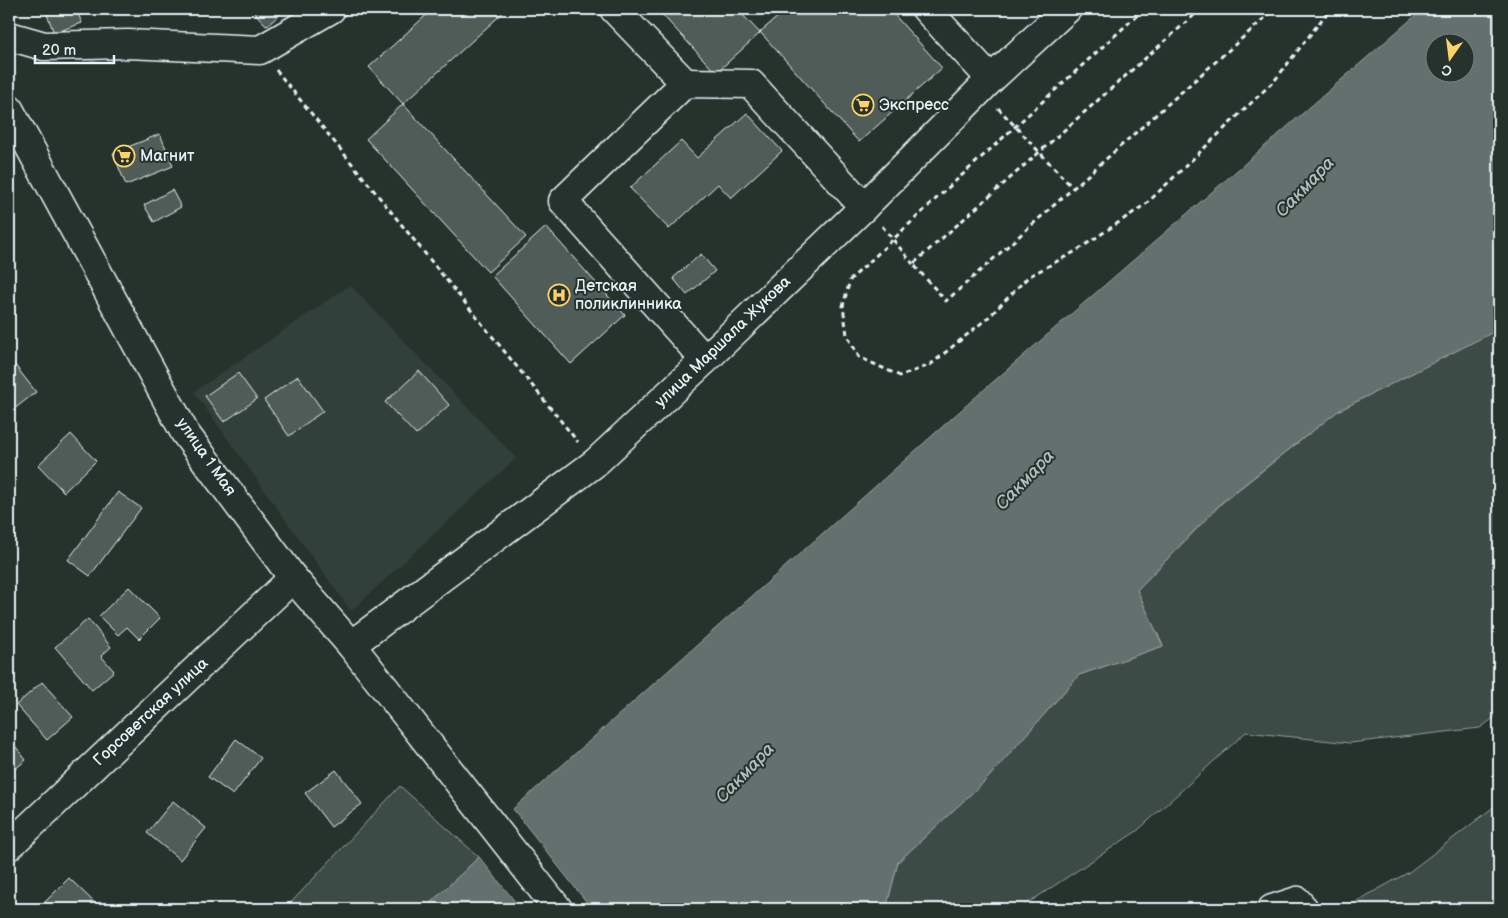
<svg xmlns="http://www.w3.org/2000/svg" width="1508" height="918" font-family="'Balsamiq Sans',sans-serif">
<rect width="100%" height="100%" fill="#26332d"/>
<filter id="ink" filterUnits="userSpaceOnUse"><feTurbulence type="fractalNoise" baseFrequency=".02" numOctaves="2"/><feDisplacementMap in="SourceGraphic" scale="10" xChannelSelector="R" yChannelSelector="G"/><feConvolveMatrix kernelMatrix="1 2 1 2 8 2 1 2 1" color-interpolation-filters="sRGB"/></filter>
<g filter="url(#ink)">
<path fill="#333f3a" d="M350,285L516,458L351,611L194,392Z"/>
<g fill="#3e4b47" stroke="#939ea0">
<path d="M1499,329V714L1480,728L1350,743L1246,732L1137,831L1019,909H886L898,862L987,779L1079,675L1163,646L1137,590L1223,502L1338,411Z"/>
<path d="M400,786L479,857L424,909H285Z"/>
<path d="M1499,803V904L1486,909H1362L1357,901L1409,872Z"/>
</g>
<g fill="#636f6d" stroke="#98a3a5" fill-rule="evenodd">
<path d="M1423,9H1499V329L1338,411L1223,501L1137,590L1163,646L1079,675L987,779L898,862L886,909H592L513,809L978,395ZM1436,42H1466V72H1436Z"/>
<path d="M479,857L521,909H424Z"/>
</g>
<g fill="#505c59" stroke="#e8f1f8">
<path d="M45,9H76L82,23L54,33Z"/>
<path d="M251,9H286L267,26Z"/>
<path d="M433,9H507L403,104L369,67Z"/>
<path d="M657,9H737L760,33L716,73Z"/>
<path d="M787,9H889L942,68L859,142L760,32Z"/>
<path d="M403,104L526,237L488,272L366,139Z"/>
<path d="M747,113L782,151L731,198L718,184L669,229L630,188L681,141L697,158Z"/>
<path d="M160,134L173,166L126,185L113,153Z"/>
<path d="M172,190L181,207L154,222L144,205Z"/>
<path d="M546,227L625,315L571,364L492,276Z"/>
<path d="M701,254L715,271L687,295L673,278Z"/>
<path d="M14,364L36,392L9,413V368Z"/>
<path d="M419,371L449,405L416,435L385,402Z"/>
<path d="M238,373L257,399L224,422L205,396Z"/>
<path d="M298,376L323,411L289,436L264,400Z"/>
<path d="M71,434L96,461L64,492L38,465Z"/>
<path d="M118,492L141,508L90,576L68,560Z"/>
<path d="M129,587L160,618L139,639L127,627L118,635L99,616Z"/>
<path d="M88,619L111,647L101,656L114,671L92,690L55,647Z"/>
<path d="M42,682L73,717L47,740L16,705Z"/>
<path d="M9,738L26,760L9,774Z"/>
<path d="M236,739L261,758L233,795L208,777Z"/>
<path d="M336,770L362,804L331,827L305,793Z"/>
<path d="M173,801L206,828L180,860L147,833Z"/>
<path d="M69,878L100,908V909H38Z"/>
</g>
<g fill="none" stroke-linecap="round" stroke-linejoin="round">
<g stroke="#e8f1f8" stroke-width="31">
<g id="minor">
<path d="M614,9L685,83"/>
<path d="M926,9L991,79"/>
<path d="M9,36L44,46L128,44L260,50L331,9"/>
<path d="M705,360L563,201L685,83L751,84L864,207"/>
<path d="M351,645L595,463L705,360L864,207L991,79L1067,9"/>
<path d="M9,846L293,578"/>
<path d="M1272,909L1297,901L1304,909"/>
</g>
</g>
<g stroke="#e8f1f8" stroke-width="31">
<path id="major" d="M9,109L185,433L293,578L351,645L558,909"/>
</g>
<g stroke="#e8f1f8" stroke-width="3" stroke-dasharray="5 4" stroke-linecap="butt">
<path d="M1144,9L938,197L850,280L843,306L847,335L859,357L900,376L930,365L990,316L1028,277L1076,251L1146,204L1275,80L1330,9"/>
<path d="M1201,9L913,264L946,301L1275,9"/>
<path d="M276,70L578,442"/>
<path d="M998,108L1073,188"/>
<path d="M882,226L913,264"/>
</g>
<use href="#minor" stroke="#26332d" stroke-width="28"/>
<use href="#major" stroke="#26332d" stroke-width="28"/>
</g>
</g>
<defs>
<g id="supermarket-ring" transform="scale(1.125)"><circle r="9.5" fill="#26332d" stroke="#ffd166" stroke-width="1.5"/><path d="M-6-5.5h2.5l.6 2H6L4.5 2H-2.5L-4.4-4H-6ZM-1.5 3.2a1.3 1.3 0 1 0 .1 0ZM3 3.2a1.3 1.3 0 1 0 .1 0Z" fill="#ffd166"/></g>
<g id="hospital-ring" transform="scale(1.125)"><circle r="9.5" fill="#26332d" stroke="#ffd166" stroke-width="1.5"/><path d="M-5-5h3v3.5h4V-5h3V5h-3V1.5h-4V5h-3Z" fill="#ffd166"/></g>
</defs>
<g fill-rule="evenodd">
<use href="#supermarket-ring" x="863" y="105"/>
<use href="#supermarket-ring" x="124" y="156"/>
<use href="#hospital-ring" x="559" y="295"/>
</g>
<g text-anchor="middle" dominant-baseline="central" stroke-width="4" stroke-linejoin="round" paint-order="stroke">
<g font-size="16" fill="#e8f1f8" stroke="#26332d" text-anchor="start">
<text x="879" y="105">Экспресс</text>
<text x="140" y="156">Магнит</text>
<text x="575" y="286">Детская<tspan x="575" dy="18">поликлинника</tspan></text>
</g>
<g font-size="16" fill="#e8f1f8" stroke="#26332d">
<text transform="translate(723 342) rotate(-44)">улица Маршала Жукова</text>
<text transform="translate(206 457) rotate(55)">улица 1 Мая</text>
<text transform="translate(151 712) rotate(-43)">Горсоветская улица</text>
</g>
<g font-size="18" font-style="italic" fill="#b3bdc0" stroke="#26332d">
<text transform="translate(1305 187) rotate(-46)">Сакмара</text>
<text transform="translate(1025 480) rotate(-46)">Сакмара</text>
<text transform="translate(745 773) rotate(-46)">Сакмара</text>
</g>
</g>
<rect width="1508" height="918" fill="none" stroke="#26332d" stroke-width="30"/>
<rect x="15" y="15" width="1478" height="888" fill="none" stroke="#e8f1f8" stroke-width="2" filter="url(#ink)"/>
<g transform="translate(1450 58) rotate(194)"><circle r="24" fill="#26332d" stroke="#747f7e"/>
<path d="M0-4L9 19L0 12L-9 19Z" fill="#ffd166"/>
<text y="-8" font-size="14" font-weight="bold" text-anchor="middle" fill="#e8f1f8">С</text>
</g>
<path d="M35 55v8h79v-8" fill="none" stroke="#e8f1f8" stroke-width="2.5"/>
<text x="42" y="55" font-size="15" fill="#e8f1f8" stroke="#26332d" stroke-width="4" paint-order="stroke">20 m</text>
</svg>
